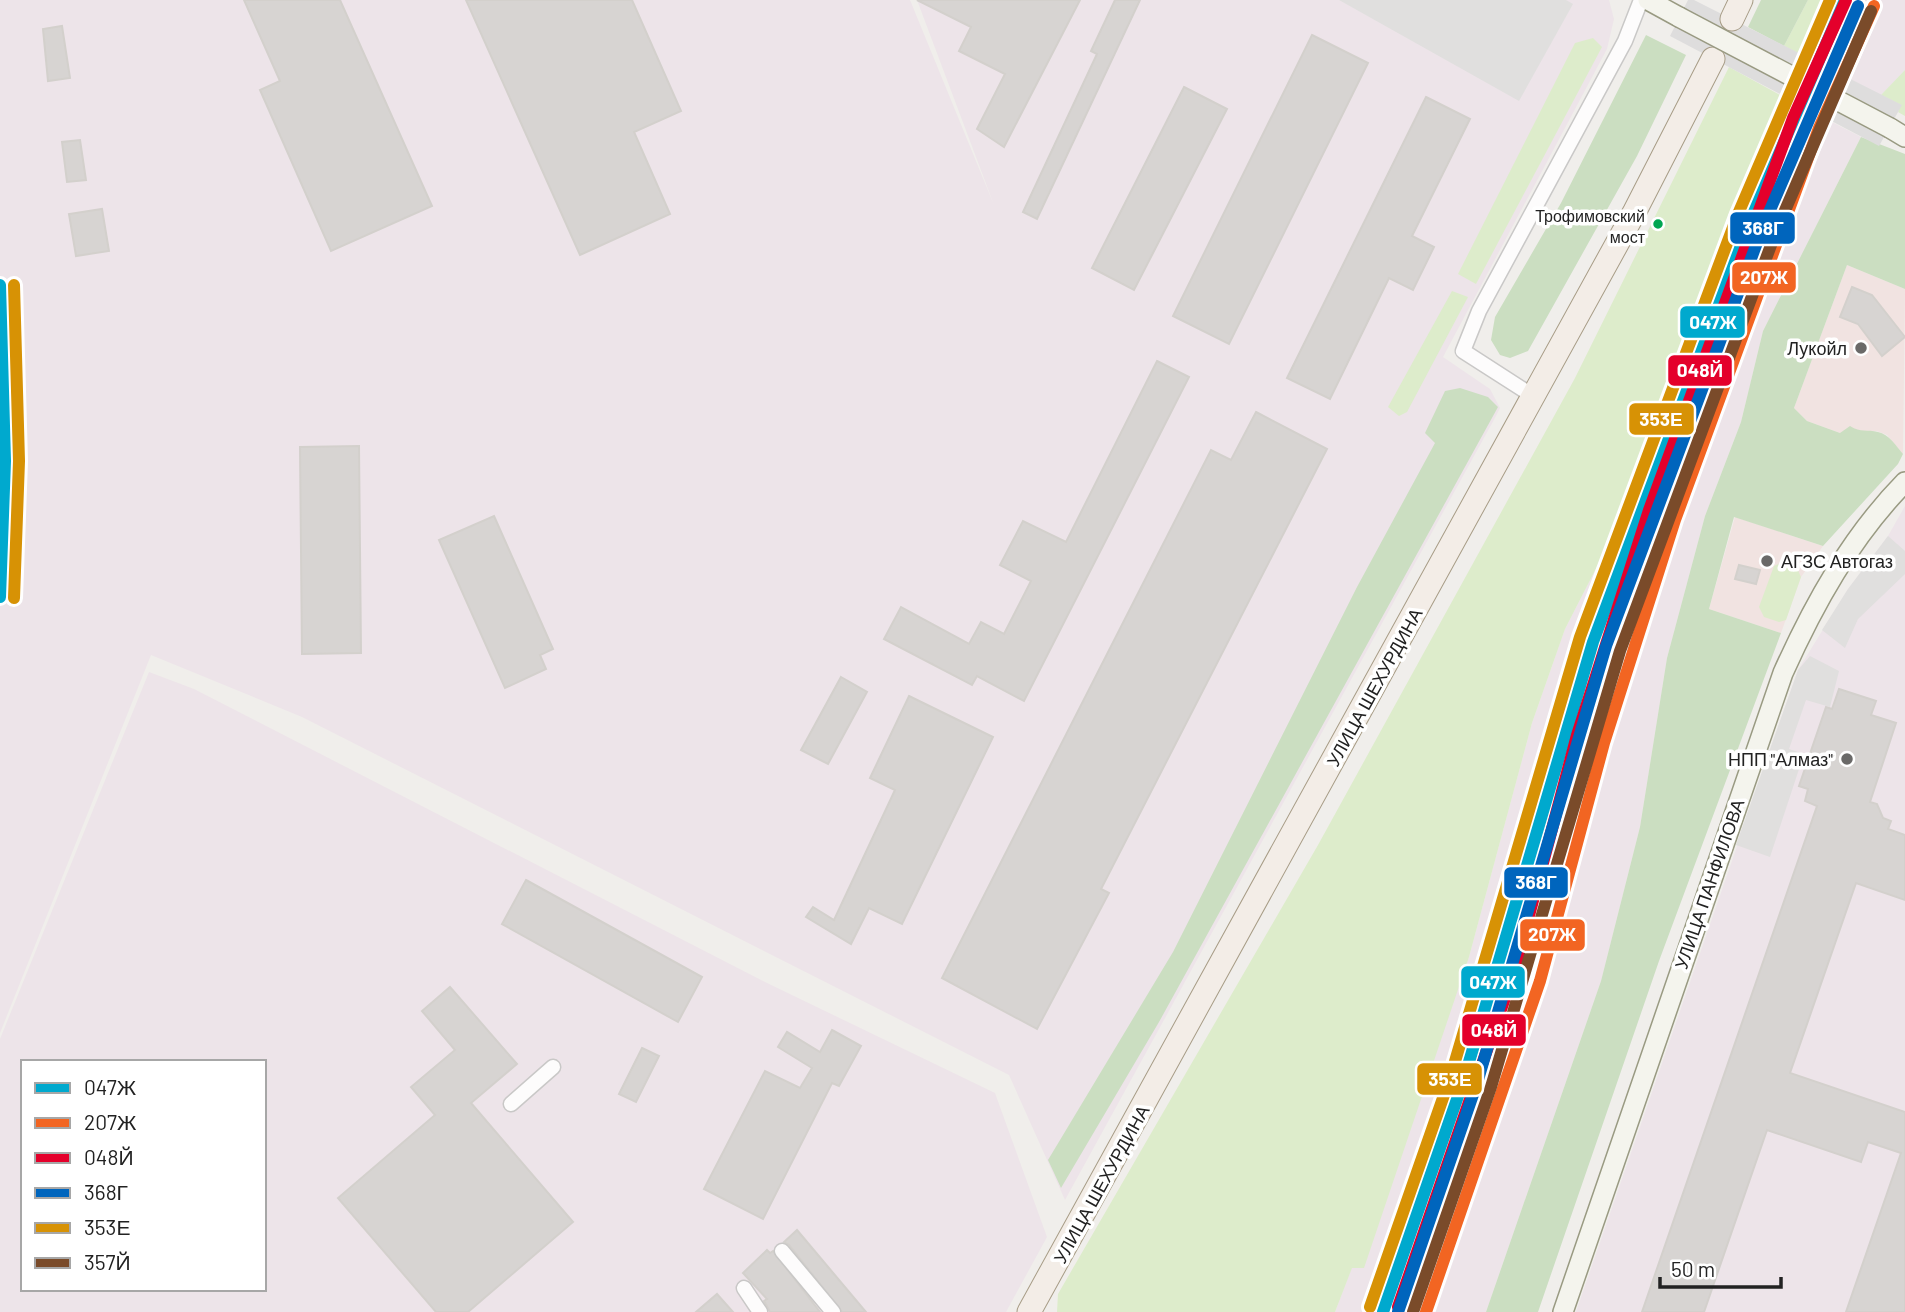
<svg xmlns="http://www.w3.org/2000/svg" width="1905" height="1312" font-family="Barlow,sans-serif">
<rect width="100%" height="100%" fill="#f0eeeb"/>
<g fill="#f1e3e1">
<path d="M1847,265L1905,289L1903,454L1887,435L1877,431L1840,433L1807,421L1794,408Z"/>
<path d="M1735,517L1823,546L1801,577L1781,633L1709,609Z"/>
</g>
<g fill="#ede4e9" fill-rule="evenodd">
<path d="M0,0H910L994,205L917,0H1609L1614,19L1607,49L1443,357L1490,389L1500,408L1496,416L1065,1200L1009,1075L302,717L151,655L0,1033Z"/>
<path d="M1839,0H1905V70L1881,95L1810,59Z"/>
<path d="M1791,101L1861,137L1763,331L1741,422L1705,516L1667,658L1640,827L1601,981L1486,1312H1335L1469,957L1532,723L1565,629L1606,549L1740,213Z"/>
<path d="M1905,506V1312H1576L1798,670L1848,589L1888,536Z"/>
<path d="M149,672L194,689L765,982L995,1093L1047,1237L1006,1312H0V1039ZM23,1062H264V1289H23Z"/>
</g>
<g fill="#ddeccb">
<path d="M1808,0H1839L1810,59L1784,46Z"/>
<path d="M1593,38L1602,47L1476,284L1458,274L1575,43Z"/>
<path d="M1729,67L1791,101L1740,213L1606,549L1565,629L1532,723L1469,957L1364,1268H1352L1335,1312H1057L1058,1294L1318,845L1575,378Z"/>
<path d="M1905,70V116L1898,112L1901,105L1881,95Z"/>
<path d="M1452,291L1468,297L1407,412L1399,416L1388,407Z"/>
<path d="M1783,562L1796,566L1801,577L1786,620L1779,622L1764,617L1759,607L1774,566Z"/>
</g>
<g fill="#cbdec1">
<path d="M1761,0H1808L1784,46L1748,27Z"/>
<path d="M1646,35L1686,55L1637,156L1528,351L1510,358L1500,355L1491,340L1495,317L1561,203Z"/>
<path d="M1861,137L1905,154V289L1847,265L1794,408L1807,421L1840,433L1850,426C1861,433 1867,429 1878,432C1889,434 1896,446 1903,454L1898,464L1823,546L1734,517L1709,609L1781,633L1659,961L1538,1312H1486L1601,981L1640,827L1667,658L1705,516L1741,422L1763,331Z"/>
<path d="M1460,388L1488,397L1498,407L1159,1022L1061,1188L1048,1160L1173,952L1357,587L1435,443L1425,433L1445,391Z"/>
</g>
<g fill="#e0dfde">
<path d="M1339,0H1566L1573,4L1519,101Z"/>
<path d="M1888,536L1905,551V574L1858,619L1845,648L1822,630L1848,589Z"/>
<path d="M1810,656L1839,671L1830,707L1806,700L1789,749L1804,754L1770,857L1736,845L1798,670Z"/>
</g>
<path fill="#dedddd" d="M1688,0H1694L1902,105L1879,146L1670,36Z"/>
<g fill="#d7d4d2" stroke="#d3d0cc" stroke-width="2">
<path d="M244,0H340L432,206L331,251L260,90L280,81Z"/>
<path d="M466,0H632L681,111L634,132L670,214L580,255Z"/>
<path d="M917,0H1080L1004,147L977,129L1005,74L959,51L971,27Z"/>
<path d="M1115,0H1140L1037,219L1023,212L1097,54L1091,51Z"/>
<path d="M62,26L70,78L48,81L43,29Z"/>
<path d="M1312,35L1368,63L1229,344L1173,316Z"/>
<path d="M1184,87L1227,109L1134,290L1092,268Z"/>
<path d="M1426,97L1470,119L1412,236L1434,247L1413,290L1389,278L1330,399L1287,378Z"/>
<path d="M80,140L86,180L67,182L62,142Z"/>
<path d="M102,209L109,251L76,256L69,214Z"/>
<path d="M1852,287L1872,295L1905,337L1882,356L1858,324L1840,317Z"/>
<path d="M1157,361L1189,377L1024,701L977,676L972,685L884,639L901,607L969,644L981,622L1004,634L1031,581L1000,565L1023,521L1066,542Z"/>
<path d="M1256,412L1327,449L1101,889L1109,893L1037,1029L942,978L1211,450L1231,460Z"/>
<path d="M359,446L361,653L302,654L300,447Z"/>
<path d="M494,516L553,649L540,655L546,669L505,688L439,540Z"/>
<path d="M1739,565L1760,570L1756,584L1735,579Z"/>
<path d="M841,677L867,692L828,764L801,750Z"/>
<path d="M1839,689L1876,701L1871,715L1896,723L1870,802L1877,804L1883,818L1891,821L1888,829L1905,835V900L1856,883L1790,1073L1905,1112V1312H1846L1901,1153L1868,1142L1861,1162L1767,1130L1704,1312H1642L1817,806L1805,801L1808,789L1799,786L1826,707L1832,709Z"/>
<path d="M909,696L993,737L902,924L869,908L851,944L806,917L813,907L834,920L895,790L870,778Z"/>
<path d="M526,880L702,977L678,1022L502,924Z"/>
<path d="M450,987L517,1064L471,1103L573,1222L468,1312H436L338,1198L435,1115L411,1087L455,1050L422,1011Z"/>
<path d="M832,1030L861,1046L839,1086L832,1083L763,1219L704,1189L765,1071L800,1088L812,1068L778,1047L787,1032L820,1052Z"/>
<path d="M642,1048L659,1056L636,1102L619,1094Z"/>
<path d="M797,1230L866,1312H842L789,1245L784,1242Z"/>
<path d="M767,1250L770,1253L773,1251L820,1312H770L764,1301L767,1299L743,1273Z"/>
<path d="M717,1294L733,1312H696Z"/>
</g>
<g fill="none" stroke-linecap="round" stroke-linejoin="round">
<g stroke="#c9c8c7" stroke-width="17">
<g id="street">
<path d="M1533,396L1463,351L1479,311L1625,41L1641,0"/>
<path d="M511,1104L553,1067"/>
<path d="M782,1251L833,1312"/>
<path d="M744,1288L760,1312"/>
</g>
</g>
<g stroke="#999a82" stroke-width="22">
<g id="secondary">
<path d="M1648,0L1679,17"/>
<path d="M1890,128L1905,137"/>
<path d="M1563,1312L1783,673C1814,604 1851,537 1905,482"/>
</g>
</g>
<g stroke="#a79c86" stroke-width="25">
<g id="primary">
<path d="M1732,19L1741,0"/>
<path d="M1029,1312L1635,211L1713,59"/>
</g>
</g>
<use href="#street" stroke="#fdfcfc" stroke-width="14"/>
<use href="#secondary" stroke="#f4f4ed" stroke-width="19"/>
<use href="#primary" stroke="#f3ede7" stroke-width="23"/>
<g stroke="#999a82" stroke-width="22" stroke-linecap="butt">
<path id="secondary-bridge" d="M1679,17L1890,128"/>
</g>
<use href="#secondary-bridge" stroke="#f4f4ed" stroke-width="19"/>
<g stroke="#fff" stroke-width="18">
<g id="rail-1">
<path d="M0,285L5,461L0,597"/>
<path d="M1383,1312L1464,1079L1593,642L1751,219L1845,0"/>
</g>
</g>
<g stroke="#fff" stroke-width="18">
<path id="rail-2" d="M1426,1312L1540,981L1604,743L1675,520L1819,128L1874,6"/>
</g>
<g stroke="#fff" stroke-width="18">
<path id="rail-3" d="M1398,1307L1514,972L1577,735L1649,510L1793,118L1846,0"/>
</g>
<g stroke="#fff" stroke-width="18">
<path id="rail-4" d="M1398,1312L1477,1083L1606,646L1764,224L1858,6"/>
</g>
<g stroke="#fff" stroke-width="18">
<g id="rail-5">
<path d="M14,598L19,461L14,285"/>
<path d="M1370,1307L1451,1075L1580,637L1738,214L1830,0"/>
</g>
</g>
<g stroke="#fff" stroke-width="18">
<path id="rail-6" d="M1413,1312L1491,1087L1620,651L1777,229L1871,11"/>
</g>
<use href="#rail-1" stroke="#00a9ce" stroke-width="12"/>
<use href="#rail-2" stroke="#f26522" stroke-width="12"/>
<use href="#rail-3" stroke="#e4002b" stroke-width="12"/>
<use href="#rail-4" stroke="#0065bd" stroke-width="12"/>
<use href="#rail-5" stroke="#d79205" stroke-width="12"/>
<use href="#rail-6" stroke="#7a4b2a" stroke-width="12"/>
</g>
<circle fill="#00a651" stroke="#fff" stroke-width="2.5" cx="1658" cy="224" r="6"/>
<g fill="#6a6968" stroke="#fff" stroke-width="2.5">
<circle cx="1861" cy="348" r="7"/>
<circle cx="1767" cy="561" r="7"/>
<circle cx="1847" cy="759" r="7"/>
</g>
<g text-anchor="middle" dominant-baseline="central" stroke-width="7" stroke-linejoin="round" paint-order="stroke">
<g font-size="16" fill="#222" stroke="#fff" text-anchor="end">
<text x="1645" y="215">Трофимовский<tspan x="1645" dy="21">мост</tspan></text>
</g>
<g font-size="18" fill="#222" stroke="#fff" text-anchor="end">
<text x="1847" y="348">Лукойл</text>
<text x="1781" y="561" text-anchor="start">АГЗС Автогаз</text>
<text x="1833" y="759">НПП "Алмаз"</text>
</g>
<g font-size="18" fill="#222" stroke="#fff">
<text transform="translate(1374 687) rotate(-61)">УЛИЦА ШЕХУРДИНА</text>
<text transform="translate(1709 884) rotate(-71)">УЛИЦА ПАНФИЛОВА</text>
<text transform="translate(1101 1184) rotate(-61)">УЛИЦА ШЕХУРДИНА</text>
</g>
</g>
<g stroke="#fff" stroke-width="2.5">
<rect x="1729" y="211" width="67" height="34" rx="7" fill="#0065bd"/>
<rect x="1731" y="261" width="66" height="33" rx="7" fill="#f26522"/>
<rect x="1679" y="305" width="67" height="34" rx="7" fill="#00a9ce"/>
<rect x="1667" y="354" width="66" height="33" rx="7" fill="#e4002b"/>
<rect x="1628" y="402" width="67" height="34" rx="7" fill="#d79205"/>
<rect x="1503" y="866" width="66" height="33" rx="7" fill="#0065bd"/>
<rect x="1519" y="918" width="67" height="34" rx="7" fill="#f26522"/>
<rect x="1460" y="965" width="66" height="34" rx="7" fill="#00a9ce"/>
<rect x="1461" y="1013" width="66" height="34" rx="7" fill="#e4002b"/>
<rect x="1416" y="1062" width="67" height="34" rx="7" fill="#d79205"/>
</g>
<g font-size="19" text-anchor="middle" font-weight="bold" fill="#fff">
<text x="1763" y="235">368Г</text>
<text x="1764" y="284">207Ж</text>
<text x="1713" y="329">047Ж</text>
<text x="1700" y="377">048Й</text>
<text x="1661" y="426">353Е</text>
<text x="1536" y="889">368Г</text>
<text x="1552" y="941">207Ж</text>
<text x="1493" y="989">047Ж</text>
<text x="1494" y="1037">048Й</text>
<text x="1450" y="1086">353Е</text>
</g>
<rect x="21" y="1060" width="245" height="231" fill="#ffffff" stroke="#a7a7a7" stroke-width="2"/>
<rect x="35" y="1083" width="35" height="10" fill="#00a9ce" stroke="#a7a7a7" stroke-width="2"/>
<text x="84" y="1095" font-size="21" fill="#222222">047Ж</text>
<rect x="35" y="1118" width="35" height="10" fill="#f26522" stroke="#a7a7a7" stroke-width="2"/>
<text x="84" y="1130" font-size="21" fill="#222222">207Ж</text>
<rect x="35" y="1153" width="35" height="10" fill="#e4002b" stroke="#a7a7a7" stroke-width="2"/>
<text x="84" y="1165" font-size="21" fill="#222222">048Й</text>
<rect x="35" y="1188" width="35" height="10" fill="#0065bd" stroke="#a7a7a7" stroke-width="2"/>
<text x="84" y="1200" font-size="21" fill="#222222">368Г</text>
<rect x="35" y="1223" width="35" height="10" fill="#d79205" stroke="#a7a7a7" stroke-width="2"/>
<text x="84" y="1235" font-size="21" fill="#222222">353Е</text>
<rect x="35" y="1258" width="35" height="10" fill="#7a4b2a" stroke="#a7a7a7" stroke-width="2"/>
<text x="84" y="1270" font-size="21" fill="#222222">357Й</text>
<path d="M1660 1277v10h121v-10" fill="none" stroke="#222222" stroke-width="3.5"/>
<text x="1671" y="1277" font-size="21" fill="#222222" stroke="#ffffff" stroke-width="5" paint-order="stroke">50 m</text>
</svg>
